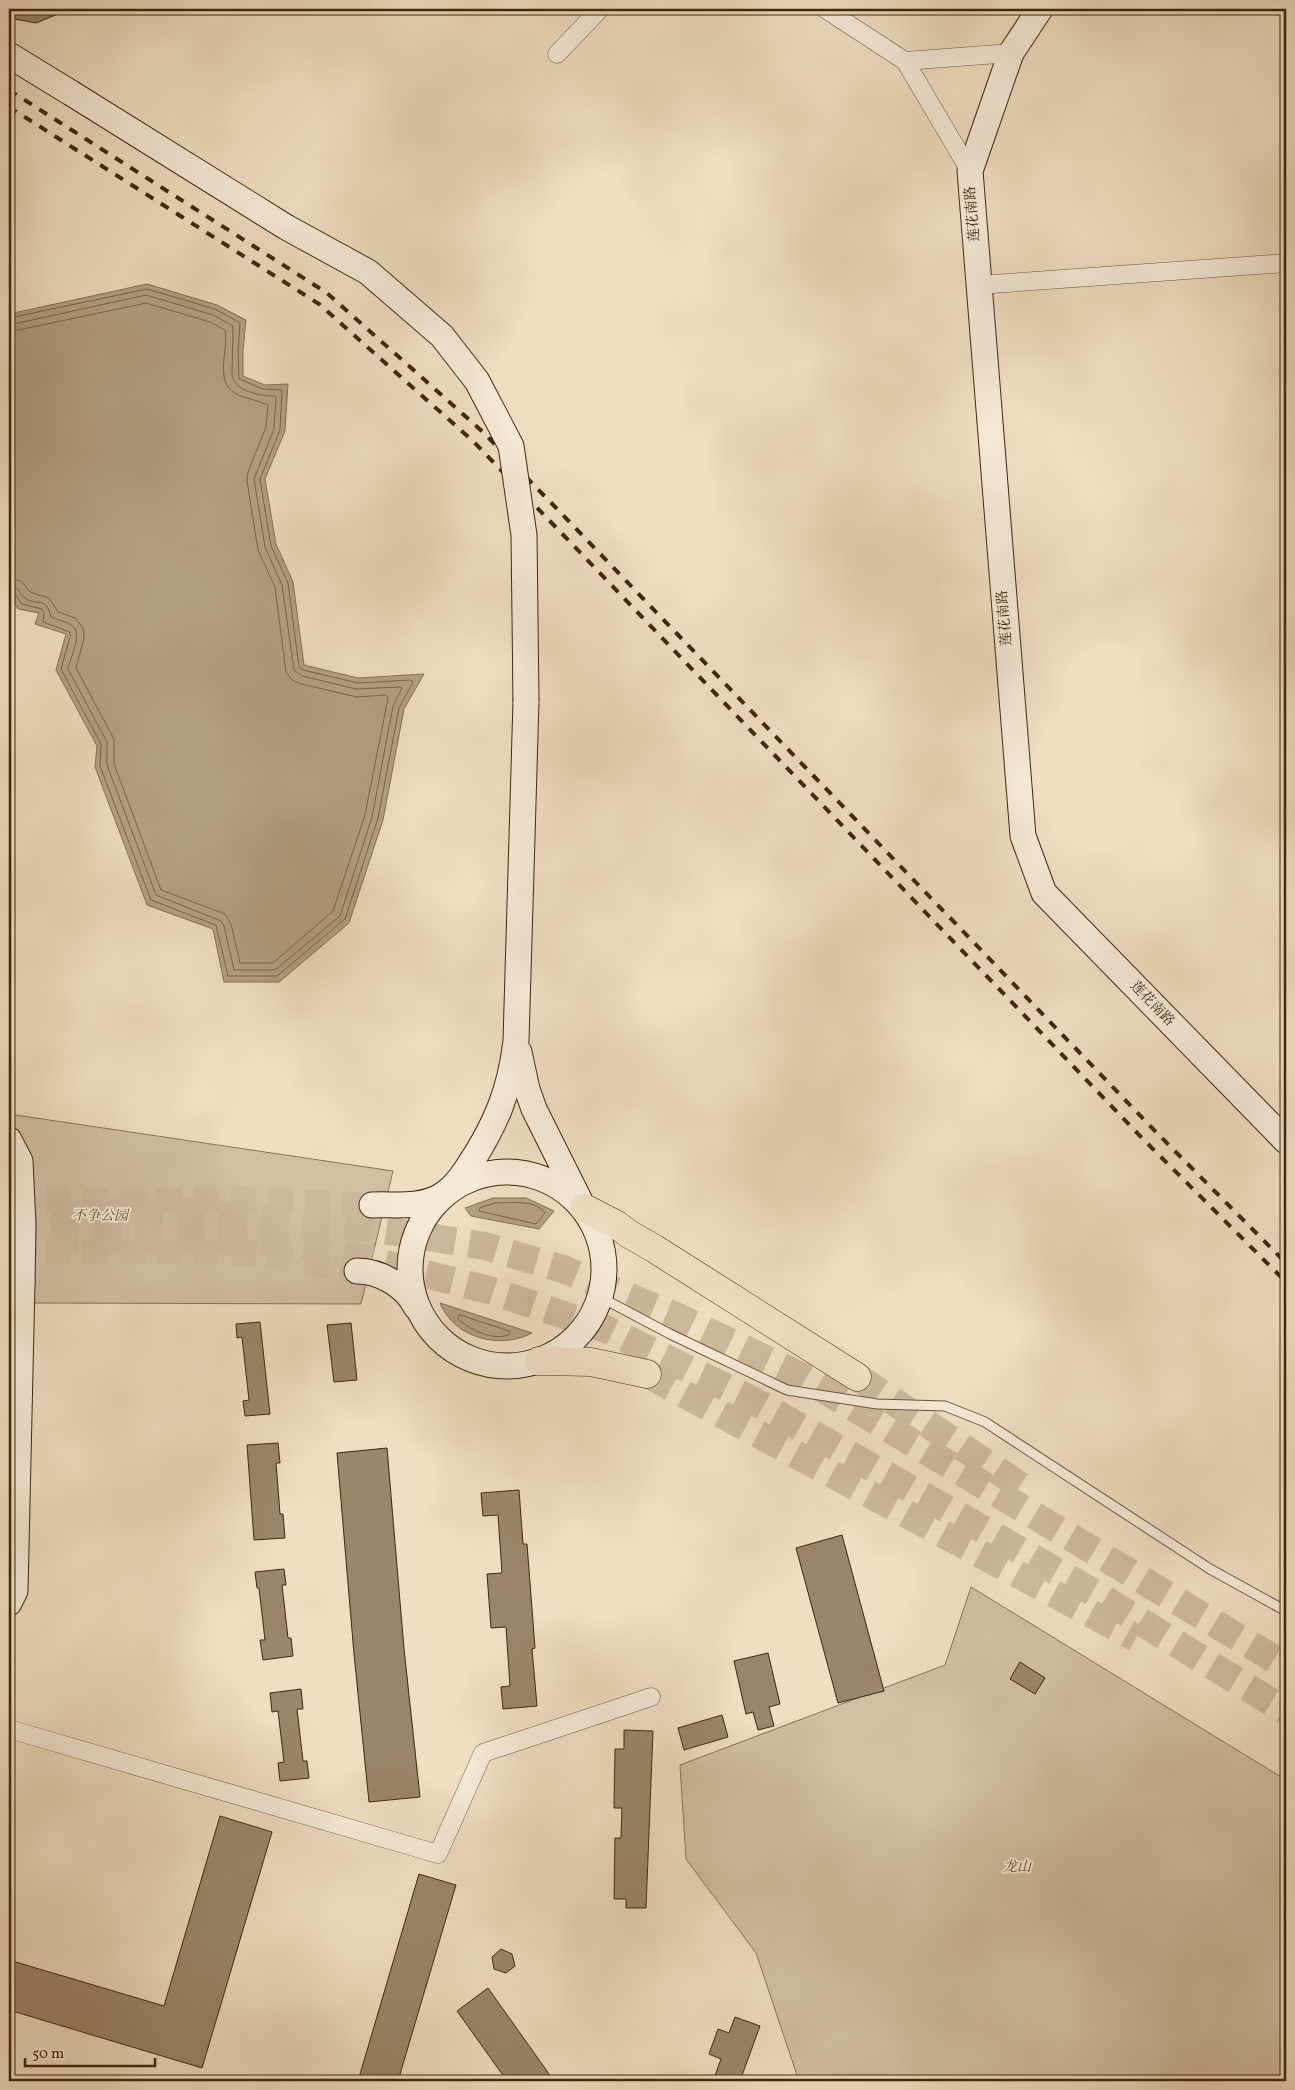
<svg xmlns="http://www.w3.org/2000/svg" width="1295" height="2090" font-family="Vollkorn,'Noto Serif SC',serif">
<rect width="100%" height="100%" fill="#efdec1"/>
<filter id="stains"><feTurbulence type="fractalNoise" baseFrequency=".004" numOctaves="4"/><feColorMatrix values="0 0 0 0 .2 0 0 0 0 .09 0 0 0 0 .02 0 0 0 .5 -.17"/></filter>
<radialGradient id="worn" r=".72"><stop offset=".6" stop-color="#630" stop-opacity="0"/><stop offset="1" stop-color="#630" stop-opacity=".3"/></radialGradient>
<g fill="#d1bfa3" stroke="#887259">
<path d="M9,1114L393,1171L361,1304L36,1303L9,1310Z"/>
<path d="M971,1587L1286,1780V2081H799L756,1953L686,1859L680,1765L945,1665Z"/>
</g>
<g fill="#b39f84" stroke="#846f55">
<path d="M147,284L217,305L246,320L243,351V376L265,385L288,384L285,431L265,479L276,544L293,582L304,665L358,678L424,674L404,709L383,820L349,923L279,982H224L213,929L147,905L95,767L97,746L56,670L66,634L35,624L39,613L18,609L9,593V314Z"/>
<path d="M493,1198H526L554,1211L539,1229L471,1216L465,1208Z"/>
<path d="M440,1303L532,1333C500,1350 454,1338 440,1303Z"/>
</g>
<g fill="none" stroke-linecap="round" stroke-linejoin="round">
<g stroke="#78624a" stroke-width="1">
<path d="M9,318L147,289L215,309L240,323L238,351L239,379L263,389L282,390L280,430L260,479L271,546L288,583L299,667L303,670L358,683L410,680L413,682L399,708L378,818L345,919L277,976H228L216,925L151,900L100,766L101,744L61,669L70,637V632L43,622L44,613L42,609L22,604L14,593L9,592"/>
<path d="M9,325L146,295L213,315L233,326L232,375C234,391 260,396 274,396L276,398L274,429L254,479L265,547L282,585L294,670L302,676L356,689L399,687L402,688L393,706L372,817L340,916L275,970H234L224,926L221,921L156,895L107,765V742L68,669C70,657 85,632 70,624C64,621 57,620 51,617C46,594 35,608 24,597C18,591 18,586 9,585"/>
<path d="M9,332L146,303L210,322L225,330C229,348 214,382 235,393C245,399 258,400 268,405L266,427L248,472L247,481L258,550L275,587L286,672L292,680L301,684L357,697L386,695L388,698L365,815L333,911L273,963H240L231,924L225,914L161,890L114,764V739L76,668L84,638L83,628L75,618L58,612L49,598L30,592L21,581L9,578"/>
<path d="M495,1203C510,1203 535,1199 545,1213L536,1224L479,1211L480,1208Z"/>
<path d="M460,1315L509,1331L510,1334C494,1342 470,1330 458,1319Z"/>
</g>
</g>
<g fill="#9a866c" stroke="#3e260f">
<path d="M9,9H70L36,23L9,18Z"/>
<path d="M260,1322L270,1414L245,1416L243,1401L249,1400L242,1337L237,1338L236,1324Z"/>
<path d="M351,1323L357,1380L334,1382L327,1325Z"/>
<path d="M278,1443L280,1463H276L280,1514H283L285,1538L254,1540L247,1445Z"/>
<path d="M387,1448L404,1649L420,1797L369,1802L354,1654L337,1453Z"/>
<path d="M519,1490L523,1544H527L535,1648L532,1649L537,1706L503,1709L501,1687L510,1686L506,1627L491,1628L487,1574L502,1573L498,1515L483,1516L481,1493Z"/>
<path d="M842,1535L884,1691L838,1703L796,1548Z"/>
<path d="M284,1569L286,1585H282L288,1638H291L293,1656L263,1660L260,1640H265L259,1588H257L255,1572Z"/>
<path d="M768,1653L780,1704L769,1707L774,1726L758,1730L753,1712L746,1714L734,1661Z"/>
<path d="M1020,1662L1045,1678L1035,1694L1010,1679Z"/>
<path d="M301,1689L303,1709H297L303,1761H307L309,1778L280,1781L278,1763L284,1762L278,1711L272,1712L270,1693Z"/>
<path d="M722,1715L728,1737L684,1750L678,1728Z"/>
<path d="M624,1730L653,1731L646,1908H626V1899H614L615,1838H621L622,1808H614L615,1749H624Z"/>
<path d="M220,1816L272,1832L202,2068L9,2010V1960L164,2006Z"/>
<path d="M419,1874L456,1885L398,2081H358Z"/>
<path d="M501,1949L512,1954L515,1966L506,1973L494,1969L492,1957Z"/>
<path d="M488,1988L554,2081H507L457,2011Z"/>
<path d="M735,2017L760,2026L740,2081H713L721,2059L709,2054L718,2029L729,2033Z"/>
</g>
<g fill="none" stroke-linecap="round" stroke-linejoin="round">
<g stroke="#ccb99d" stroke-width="25" stroke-dasharray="25 12" stroke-linecap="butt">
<path d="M9,1201L236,1199L372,1205"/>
<path d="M9,1250L257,1253L357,1271"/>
</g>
<g stroke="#ccb99d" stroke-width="28" stroke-dasharray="28 14" stroke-linecap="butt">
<path d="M9,1213H188L371,1228L485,1246L563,1269L680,1318L801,1376L1286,1666"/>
<path d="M9,1241H225L288,1245L358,1257L489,1290L606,1329L750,1399L970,1522L1096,1594L1286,1711"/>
<path d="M647,1374L1136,1638"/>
<path d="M857,1377L1028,1491"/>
</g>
<g stroke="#6a543c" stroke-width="11">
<path id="lane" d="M600,1297L670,1334L787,1390L877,1404L945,1406L985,1422L1210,1569L1286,1611"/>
</g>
<g stroke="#6a543c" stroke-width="19">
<g id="street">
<path d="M825,9L905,61L970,171"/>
<path d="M557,54L600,9"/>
<path d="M905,61L1011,53"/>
<path d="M979,285L1286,263"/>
<path d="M9,1729L438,1854L483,1753L651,1697"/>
</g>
</g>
<g stroke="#3e260f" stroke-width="27">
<g id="secondary">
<path d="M1040,9L1011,53L970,171L1023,836L1044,893L1286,1141"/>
<path d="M9,55L71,93"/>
<path d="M519,1052L527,1089L534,1109L579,1199"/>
<path d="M9,1140L20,1161L23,1225L22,1283L11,1292"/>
<circle cx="507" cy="1269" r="97"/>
<path d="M372,1205C395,1204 418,1208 439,1197C451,1191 461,1178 468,1167C496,1125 510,1091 516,1041L526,701"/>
<path d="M357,1271C380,1271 406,1286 416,1307"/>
<path d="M9,1603L15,1591L22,1283"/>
</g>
</g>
<g stroke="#3e260f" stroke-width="29">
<g id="highway">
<path d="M584,1208L617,1225L629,1234L655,1249L857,1377"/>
<path d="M539,1361L591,1362L647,1374"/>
</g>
</g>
<use href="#lane" stroke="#f5ead7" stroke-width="9"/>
<use href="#street" stroke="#f5ead7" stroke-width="18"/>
<use href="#secondary" stroke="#f5ead7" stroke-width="25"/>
<use href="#highway" stroke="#efdec1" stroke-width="28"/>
<g stroke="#3e260f" stroke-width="4" stroke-dasharray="9 9" stroke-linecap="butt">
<path d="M9,90L327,293L483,432L1154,1130L1286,1263"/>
<path d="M9,107L319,304L474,442L1144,1140L1286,1282"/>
</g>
<g stroke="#3e260f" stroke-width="27" stroke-linecap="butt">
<path id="secondary-bridge" d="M71,93L286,227L368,272L442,336L477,381L511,446L524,535L526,701"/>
</g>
<use href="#secondary-bridge" stroke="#f5ead7" stroke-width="25"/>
</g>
<g text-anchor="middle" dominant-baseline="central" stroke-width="4" stroke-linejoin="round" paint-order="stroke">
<g font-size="14" fill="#3e260f" stroke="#f5ead7">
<text transform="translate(973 214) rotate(-95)">莲花南路</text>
<text transform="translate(1005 618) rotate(-95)">莲花南路</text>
<text transform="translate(1152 1004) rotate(46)">莲花南路</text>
</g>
<g font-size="14" font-style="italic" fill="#634c34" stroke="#f5ead7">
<text x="100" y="1216">不争公园</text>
<text x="1017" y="1867">龙山</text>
</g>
</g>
<rect width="1295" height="2090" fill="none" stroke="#efdec1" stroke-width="30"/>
<rect x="10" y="10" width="1275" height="2070" fill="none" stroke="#3e260f" stroke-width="2.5"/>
<rect x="15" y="15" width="1265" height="2060" fill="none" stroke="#3e260f"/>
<path d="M25 2058v8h130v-8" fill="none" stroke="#3e260f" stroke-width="2.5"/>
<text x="32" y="2058" font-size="15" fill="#3e260f" stroke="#f5ead7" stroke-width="4" paint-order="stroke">50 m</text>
<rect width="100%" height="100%" filter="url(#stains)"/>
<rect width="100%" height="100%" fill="url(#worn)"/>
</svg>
